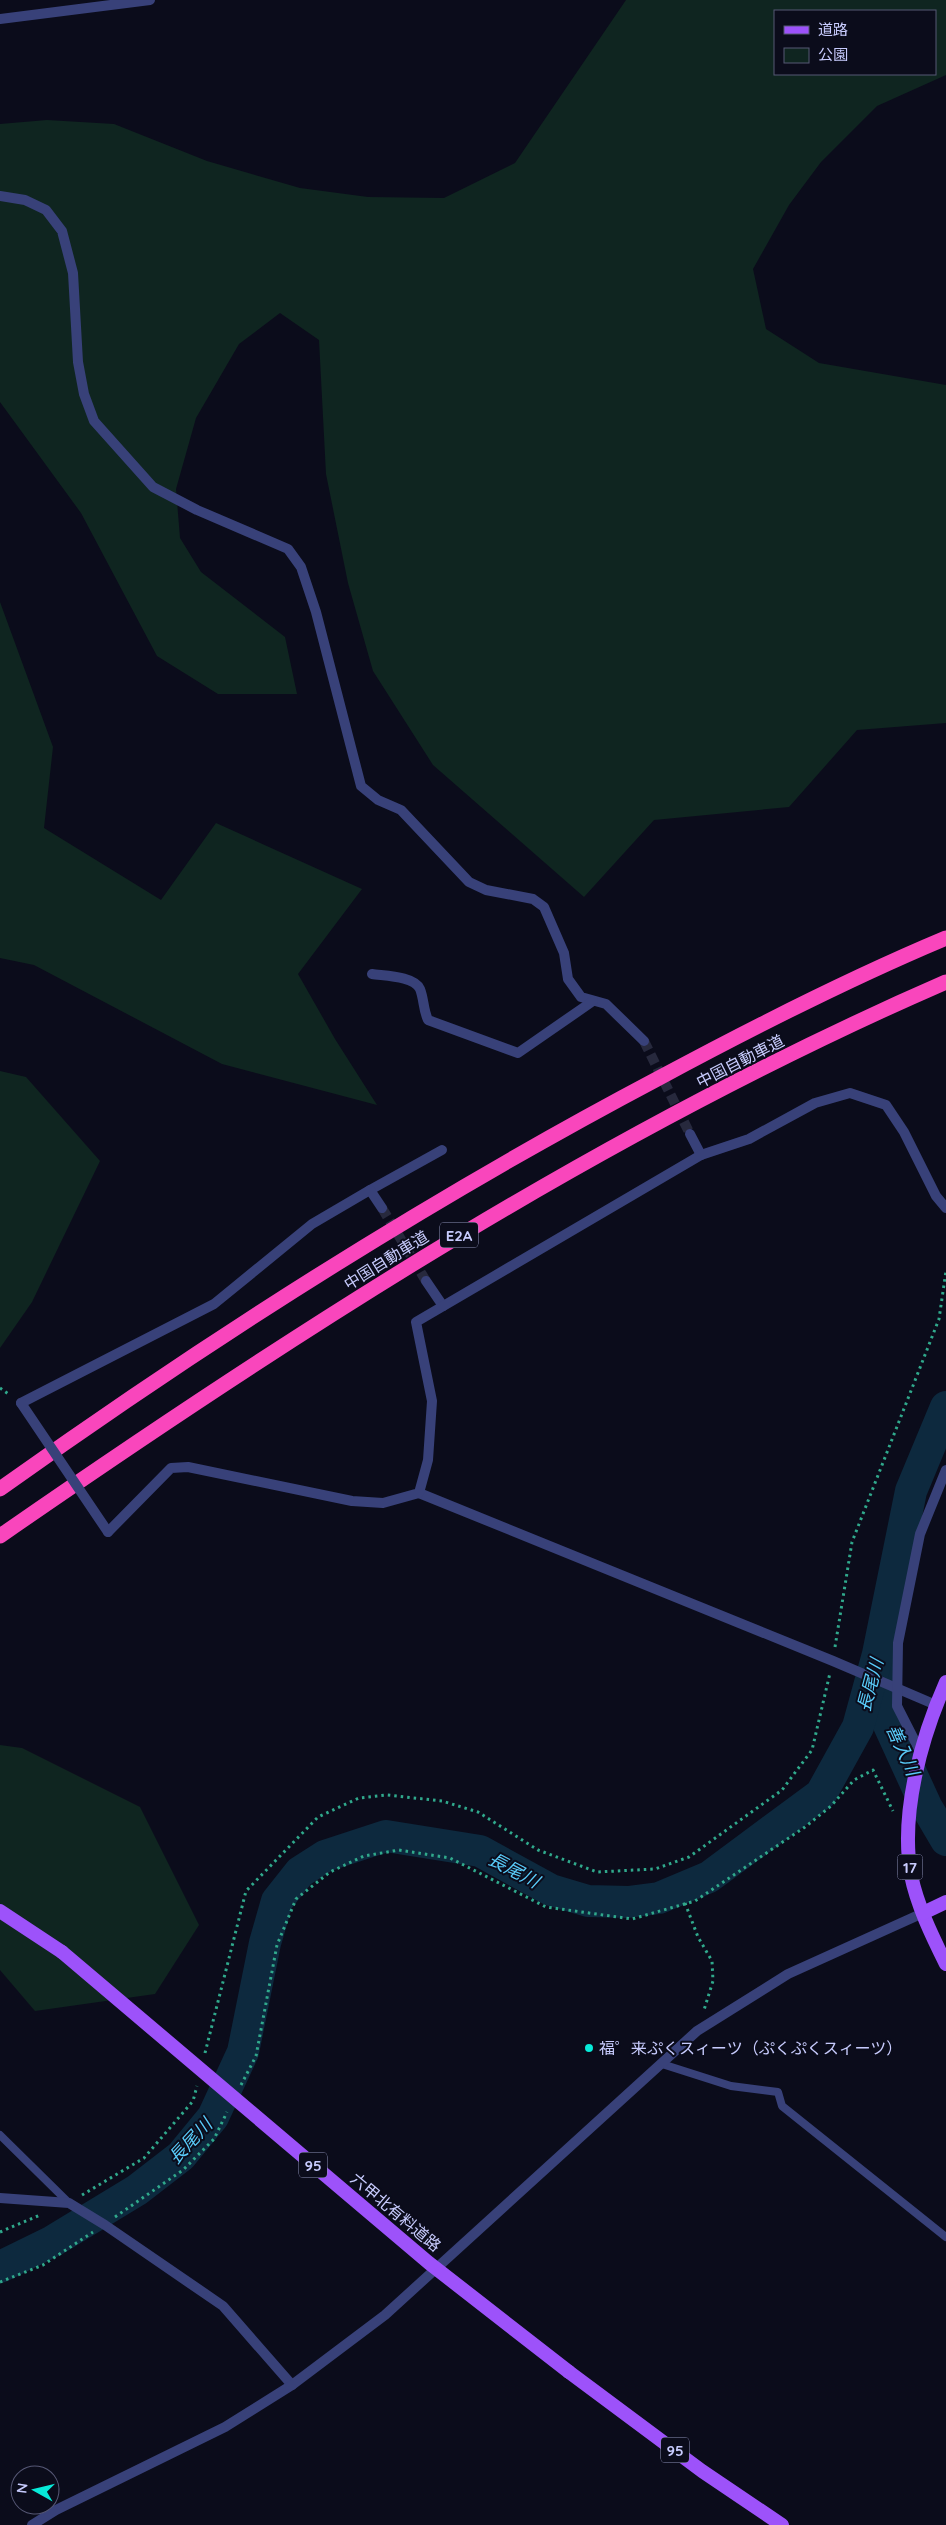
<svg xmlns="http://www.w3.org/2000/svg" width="946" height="2525" font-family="Quicksand,'Noto Sans JP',sans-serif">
<rect width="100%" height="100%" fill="#0b0c1b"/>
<g fill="#0f2520" fill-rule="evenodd">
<path d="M626,0H946V75L877,106L821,162L789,205L753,269L766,329L819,363L946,385V723L857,730L789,807L654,820L584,897L433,765L373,671L348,583L326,474L319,340L280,313L239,344L196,418L176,489L180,538L201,572L285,637L297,694H218L157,656L81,513L0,402V124L47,120L114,124L207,161L300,188L368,197L444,198L515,163ZM775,11H935V74H775Z"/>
<path d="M0,602L53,747L44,828L161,900L216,823L362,889L298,974L335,1039L377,1105L222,1064L34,965L0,958Z"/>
<path d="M0,1071L26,1077L100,1161L32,1302L0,1348Z"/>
<path d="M0,1745L22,1748L140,1807L199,1925L155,1994L35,2011L0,1970Z"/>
</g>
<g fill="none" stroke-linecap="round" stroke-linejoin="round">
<g stroke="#0d293e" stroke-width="32">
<path d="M880,1666L889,1725L926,1806L946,1840"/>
<path d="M0,2267L53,2241L137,2190L181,2156L213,2117L243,2052L265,1943L277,1901L300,1872L325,1856L386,1836L480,1851L551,1890L588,1901L628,1902L659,1898L709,1877L821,1794L858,1727L878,1654L911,1491L946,1407"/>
</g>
<g stroke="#27293d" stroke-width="10" stroke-dasharray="10 5" stroke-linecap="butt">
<path d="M644,1041L690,1134"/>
<path d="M382,1208L426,1281"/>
</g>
<g stroke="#30a98c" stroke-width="3" stroke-dasharray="2.5 4" stroke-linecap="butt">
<path d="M0,1388L10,1395"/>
<path d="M835,1647L852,1542L939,1319L946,1271"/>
<path d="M685,1903L698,1937L712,1961L713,1981L704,2010"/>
<path d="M205,2053L246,1891L318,1817L359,1798L387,1795L442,1801L478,1812L538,1850L597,1872L655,1869L689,1857L782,1790L812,1750L830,1673"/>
<path d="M241,2085L256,2056L277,1945L296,1899L330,1872L364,1856L399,1850L450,1858L546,1907L632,1919L695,1901L805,1827L831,1806L854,1780L873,1770L893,1811"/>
<path d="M82,2195L144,2158L193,2101L197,2086"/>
<path d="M115,2217L183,2170L214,2139L227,2112"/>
<path d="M0,2232L40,2215"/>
<path d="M0,2282L43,2265L93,2232"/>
</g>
<g stroke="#384179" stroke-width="8">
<path d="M662,2064L731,2086L778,2092L782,2106L946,2237"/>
<path d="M0,2135L69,2203"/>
</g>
<g stroke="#384179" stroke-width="10">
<path d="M0,196L25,200L46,210L62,231L73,273L78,362L84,394L94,421L153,487L197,510L288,549L301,567L316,612L361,786L378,800L401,810L469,882L486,890L533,899L544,907L564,953L568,979L581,997L606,1004L644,1041"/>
<path d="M372,974C385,976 414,976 420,989C424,999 423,1009 428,1020L518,1053L593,1001"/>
<path d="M690,1134L701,1155"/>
<path d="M370,1190L442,1150"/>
<path d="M426,1281L443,1306"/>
<path d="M21,1403L214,1304L312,1224L370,1190L382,1208"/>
<path d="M419,1493L833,1661L936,1705"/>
<path d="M108,1532L171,1468L188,1467L352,1501L383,1503L419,1493L428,1460L432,1401L416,1322L701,1155L749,1139L815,1103L850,1093L886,1105L904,1132L936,1196L946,1208"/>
<path d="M921,1753L897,1706L898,1643L920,1534L946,1470"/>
<path d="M0,2198L69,2203L105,2225L223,2306L292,2385"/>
</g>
<g stroke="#384179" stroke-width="10">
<path d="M0,19L150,0"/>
<path d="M32,2525L56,2510L225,2427L292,2385L385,2315L697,2031L788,1974L923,1913"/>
</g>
<g stroke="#9d52fa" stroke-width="14">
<path d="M946,1682C921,1738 900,1814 911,1875C917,1905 932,1936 946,1964"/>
<path d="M0,1911L62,1952"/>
<path d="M923,1913L946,1902"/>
<path d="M569,2372L702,2471L782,2525"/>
</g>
<g stroke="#f946bc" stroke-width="15">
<path d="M0,1489C210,1339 430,1199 659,1078C752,1028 848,979 946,938"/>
<path d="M0,1536C300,1328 610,1128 946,982"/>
</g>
<path stroke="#384179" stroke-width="10" d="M21,1403L108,1532"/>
<path stroke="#9d52fa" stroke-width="14" d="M62,1952L429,2263L569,2372"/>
</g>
<circle fill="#07ead8" stroke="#0b0c1b" stroke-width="2" cx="589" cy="2048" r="5"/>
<g text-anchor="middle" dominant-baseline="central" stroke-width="4" stroke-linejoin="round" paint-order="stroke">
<g fill="#0b0c1b" stroke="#8f92b9" stroke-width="1">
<rect x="440" y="1222.5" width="38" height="25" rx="4"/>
<rect x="897.5" y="1854.5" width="25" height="25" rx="4"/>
<rect x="299" y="2152.5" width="28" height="25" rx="4"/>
<rect x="661" y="2437.5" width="28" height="25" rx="4"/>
</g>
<g font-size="15" font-weight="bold" fill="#c7cbfd">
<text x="459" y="1235">E2A</text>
<text x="910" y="1867">17</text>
<text x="313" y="2165">95</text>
<text x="675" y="2450">95</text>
</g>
<g font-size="16" fill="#c7cbfd" stroke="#0b0c1b">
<text transform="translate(740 1061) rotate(-27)">中国自動車道</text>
<text transform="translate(386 1260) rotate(-32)">中国自動車道</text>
<text transform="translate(396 2212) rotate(40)">六甲北有料道路</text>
</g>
<g font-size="16" fill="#c7cbfd" stroke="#0b0c1b" text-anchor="start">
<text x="599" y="2048">福゜来ぷくスィーツ（ぷくぷくスィーツ）</text>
</g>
<g font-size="18" font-style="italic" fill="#59ccfa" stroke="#0b0c1b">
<text transform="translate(870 1685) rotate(-75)">長尾川</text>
<text transform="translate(903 1750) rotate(66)">善入川</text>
<text transform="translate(514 1870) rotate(28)">長尾川</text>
<text transform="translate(190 2141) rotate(-47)">長尾川</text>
</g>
</g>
<rect x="774" y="10" width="162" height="65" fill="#0b0c1b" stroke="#565875"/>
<rect x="784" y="26" width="25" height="8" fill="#9d52fa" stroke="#565875"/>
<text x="818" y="35" font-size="15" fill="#c7cbfd">道路</text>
<rect x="784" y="48" width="25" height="15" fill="#0f2520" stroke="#565875"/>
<text x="818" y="60" font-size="15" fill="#c7cbfd">公園</text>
<g transform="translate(35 2490) rotate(278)"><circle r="24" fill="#0b0c1b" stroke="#565875"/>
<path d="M0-4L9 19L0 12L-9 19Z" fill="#07ead8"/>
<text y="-8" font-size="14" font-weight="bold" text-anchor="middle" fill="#c7cbfd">N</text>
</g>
</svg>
